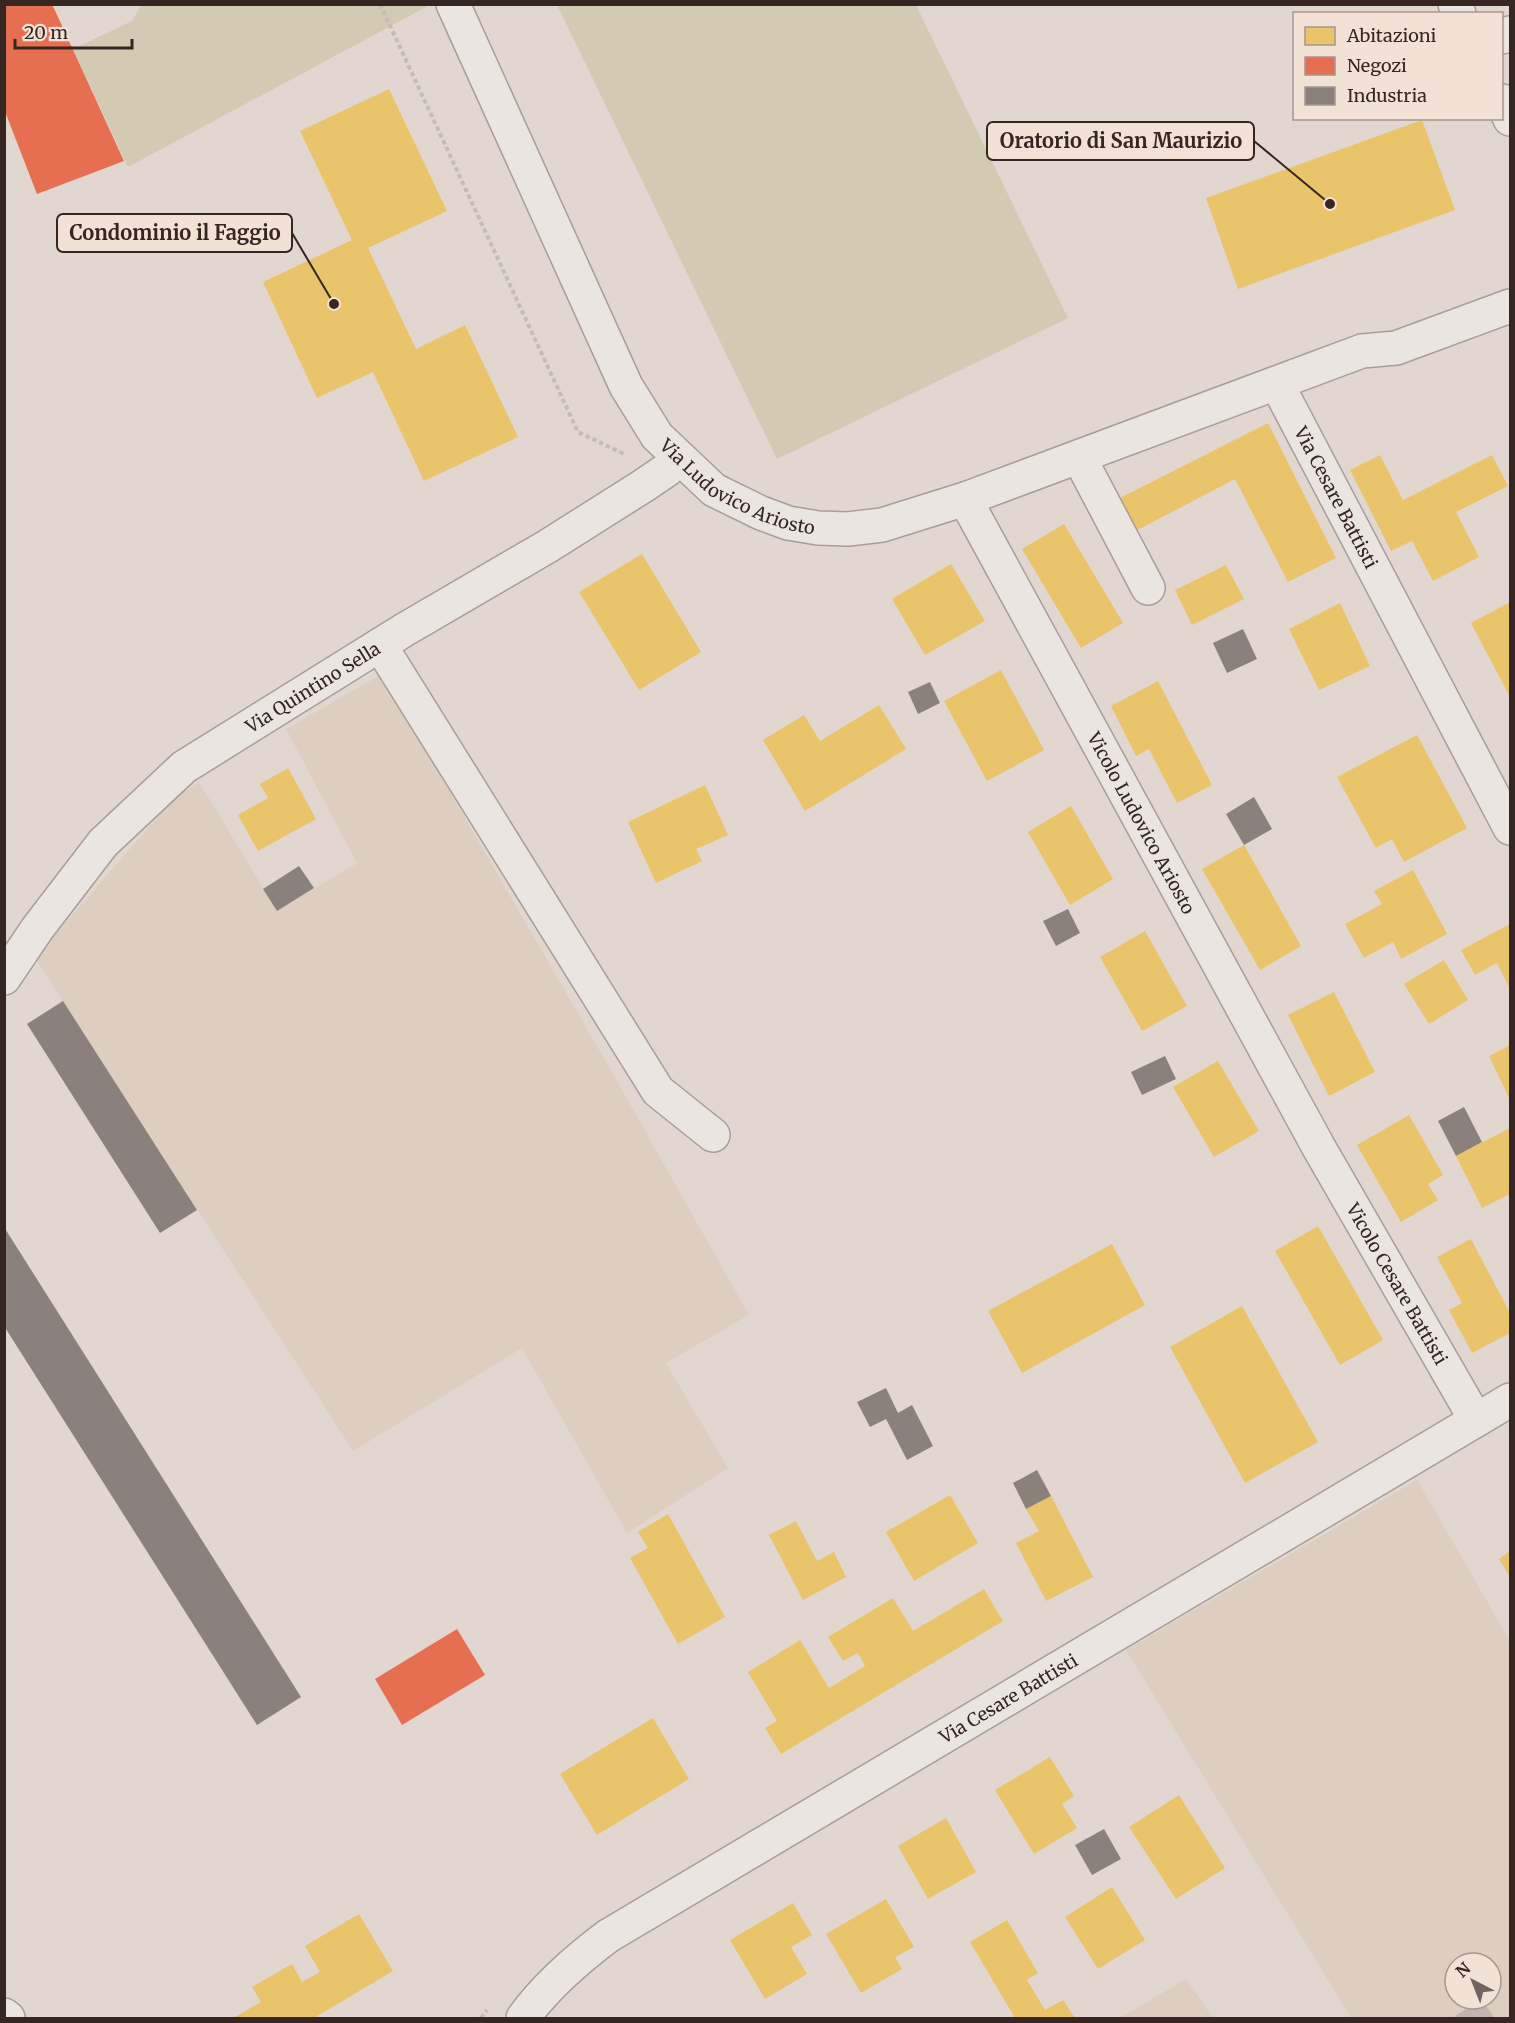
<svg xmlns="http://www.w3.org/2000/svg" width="1515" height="2023" font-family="Merriweather,serif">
<rect width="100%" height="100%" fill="#e2d7d0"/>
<g fill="#ddcebf" fill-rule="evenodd">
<path d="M382,674L613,1074L749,1315L666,1363L728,1468L627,1533L522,1348L353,1451L35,958L175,797L199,782L277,911L357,863L286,729Z"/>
<path d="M1417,1480L1510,1641V2018H1348L1350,2016L1126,1650ZM1455,1963H1491V1999H1455Z"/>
<path d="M1186,1979L1213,2018H1120Z"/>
</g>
<g fill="#d3cab3">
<path d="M427,5L428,6L128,167L73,49L132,21L141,5Z"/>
<path d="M557,5H916L1068,318L777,459Z"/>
</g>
<g fill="#e9c46a">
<path d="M389,89L447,211L368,248L416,349L465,325L518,437L424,481L373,372L317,398L263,282L352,240L300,131Z"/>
<path d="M1422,120L1455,210L1238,289L1206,198Z"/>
<path d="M1268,423L1336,558L1288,582L1235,479L1130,534L1114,501Z"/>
<path d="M1380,455L1403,500L1492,455L1508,486L1456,512L1479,557L1433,581L1412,541L1391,551L1350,470Z"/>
<path d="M1064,524L1123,623L1081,648L1022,549Z"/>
<path d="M642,554L701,652L639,690L579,592Z"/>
<path d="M951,564L985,621L925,655L892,599Z"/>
<path d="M1226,565L1244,599L1192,625L1175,590Z"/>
<path d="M1510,602V697L1471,623Z"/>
<path d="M1340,603L1370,666L1319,690L1289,629Z"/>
<path d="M1001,670L1044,750L987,781L944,701Z"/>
<path d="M1158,681L1212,785L1177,803L1149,749L1136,756L1111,706Z"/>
<path d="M879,705L906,749L805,811L763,740L804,715L820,741Z"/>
<path d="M1417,735L1467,828L1404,862L1392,839L1376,848L1337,777Z"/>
<path d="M288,768L316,819L258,851L238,815L268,798L260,784Z"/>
<path d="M705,785L728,835L696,849L702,861L656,883L628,822Z"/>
<path d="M1071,806L1113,879L1070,905L1028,832Z"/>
<path d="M1244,845L1301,946L1260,970L1202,869Z"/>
<path d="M1413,870L1447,934L1401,959L1393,942L1364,958L1345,924L1382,904L1374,891Z"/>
<path d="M1510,924V989L1497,963L1475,975L1461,950Z"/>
<path d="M1145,931L1187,1006L1142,1031L1100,957Z"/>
<path d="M1444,960L1468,1000L1429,1024L1404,984Z"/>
<path d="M1334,992L1375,1072L1329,1096L1288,1015Z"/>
<path d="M1510,1045V1100L1489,1056Z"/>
<path d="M1218,1061L1259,1131L1214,1157L1173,1087Z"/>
<path d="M1409,1115L1443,1175L1428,1184L1438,1200L1401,1222L1357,1145Z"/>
<path d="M1510,1128V1194L1482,1208L1456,1156Z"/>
<path d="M1318,1226L1383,1340L1340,1365L1275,1251Z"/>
<path d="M1471,1239L1510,1313V1333L1472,1353L1449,1310L1462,1303L1437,1257Z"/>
<path d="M1112,1244L1145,1305L1022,1373L988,1311Z"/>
<path d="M1242,1306L1318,1442L1245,1483L1170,1347Z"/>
<path d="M950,1495L978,1543L914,1581L886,1532Z"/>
<path d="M1051,1496L1093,1577L1046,1601L1016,1543L1039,1531L1026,1509Z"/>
<path d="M668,1514L725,1617L678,1644L630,1558L648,1548L638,1532Z"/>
<path d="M796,1521L817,1561L834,1552L846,1577L803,1600L769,1535Z"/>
<path d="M1510,1551V1577L1499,1559Z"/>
<path d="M984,1589L1003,1621L781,1754L765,1728L777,1721L748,1672L800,1640L829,1688L865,1666L858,1653L843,1661L828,1637L893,1598L913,1631Z"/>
<path d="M653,1718L689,1779L597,1835L560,1774Z"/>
<path d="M1050,1757L1074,1796L1062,1804L1077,1828L1034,1854L995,1790Z"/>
<path d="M1179,1795L1225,1868L1176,1899L1129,1827Z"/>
<path d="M946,1818L976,1872L928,1899L898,1846Z"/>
<path d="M1112,1887L1145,1940L1098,1969L1065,1917Z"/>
<path d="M886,1899L914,1947L895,1957L902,1969L861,1993L826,1934Z"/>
<path d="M793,1903L812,1935L791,1947L807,1974L765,1999L730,1940Z"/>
<path d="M359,1914L393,1971L314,2018H233L261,2002L252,1987L292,1964L302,1982L320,1972L305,1946Z"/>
<path d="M1007,1920L1038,1973L1027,1980L1045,2010L1063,2000L1075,2018H1015L970,1942Z"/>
</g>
<g fill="#e76f51">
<path d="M4,4H52L124,161L37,194L4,109Z"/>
<path d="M457,1629L485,1675L402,1725L375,1679Z"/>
</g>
<g fill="#8a817c">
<path d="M1243,629L1257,659L1227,673L1213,643Z"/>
<path d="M930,682L940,703L918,714L908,692Z"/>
<path d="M1254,797L1272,829L1244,845L1226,814Z"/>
<path d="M299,866L314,888L277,911L263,889Z"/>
<path d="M1068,909L1080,933L1056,946L1043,921Z"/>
<path d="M63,1001L197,1210L160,1233L27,1024Z"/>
<path d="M1165,1056L1176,1079L1142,1095L1131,1072Z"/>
<path d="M1464,1107L1482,1142L1456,1156L1438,1121Z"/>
<path d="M4,1227L301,1697L257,1725L4,1326Z"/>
<path d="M886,1388L898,1413L912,1405L933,1446L907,1460L886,1419L870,1427L857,1402Z"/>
<path d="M1037,1470L1051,1496L1026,1509L1013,1483Z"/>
<path d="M1104,1829L1121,1859L1092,1875L1075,1845Z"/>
</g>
<path fill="#c5b5b1" d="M1482,1999L1494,2018H1456L1455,2016Z"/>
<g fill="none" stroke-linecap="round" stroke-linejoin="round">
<g stroke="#a89d98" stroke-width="36">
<g id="minor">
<path id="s1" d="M453,4L626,386L657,436L714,490L761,513L788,523L818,528L848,529L882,525L965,499L1362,351L1396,348L1510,306"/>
<path d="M1455,4L1459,14"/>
<path d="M1502,37L1510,33"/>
<path d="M1502,101L1510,119"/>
<path id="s2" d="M1277,384L1510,828"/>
<path d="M1079,457L1148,588"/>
<path id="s3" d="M965,499L1318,1146L1476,1420"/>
<path d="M380,645L658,1091L713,1135"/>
<path id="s4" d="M4,978L37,929L103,843L184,767L404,630L548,546L643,486L668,469L678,458"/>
<path d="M4,2015L8,2018"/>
<path id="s5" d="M523,2018C546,1986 576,1960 608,1936L1510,1400"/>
</g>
</g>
<g stroke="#c3bcb7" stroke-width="4" stroke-dasharray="4.5 3" stroke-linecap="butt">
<path d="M380,4L578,432L624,454"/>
<path d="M481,2018L487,2010"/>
</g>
<use href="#minor" stroke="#eae5e0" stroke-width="33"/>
</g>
<g text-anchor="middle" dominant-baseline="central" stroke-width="6" stroke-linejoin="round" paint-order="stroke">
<g font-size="18" fill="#362521" stroke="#f2e2d6">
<text stroke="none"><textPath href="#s1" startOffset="576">Via Ludovico Ariosto</textPath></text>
<text stroke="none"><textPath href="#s2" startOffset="128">Via Cesare Battisti</textPath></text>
<text stroke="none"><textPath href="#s4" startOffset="430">Via Quintino Sella</textPath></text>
<text stroke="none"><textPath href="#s3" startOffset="369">Vicolo Ludovico Ariosto</textPath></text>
<text stroke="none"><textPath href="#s3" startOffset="896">Vicolo Cesare Battisti</textPath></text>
<text stroke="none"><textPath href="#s5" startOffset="584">Via Cesare Battisti</textPath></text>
</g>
</g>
<path fill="none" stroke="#362521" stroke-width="2" d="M1330 204L1254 141M334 304L292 233"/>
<g fill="#362521" stroke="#f2e2d6" stroke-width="2">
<circle cx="1330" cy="204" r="6"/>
<circle cx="334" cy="304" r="6"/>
</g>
<g fill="#f2e2d6" stroke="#362521" stroke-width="2">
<rect x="987" y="122" width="267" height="38" rx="6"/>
<rect x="57" y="214" width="235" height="38" rx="6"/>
</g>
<g font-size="20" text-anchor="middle" font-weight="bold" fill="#362521">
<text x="1121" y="148">Oratorio di San Maurizio</text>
<text x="175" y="240">Condominio il Faggio</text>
</g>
<rect width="1515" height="2023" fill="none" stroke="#362521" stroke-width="12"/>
<rect x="1293" y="12" width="210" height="108" fill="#f2e2d6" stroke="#a7968e" stroke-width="1.5"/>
<rect x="1305" y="27" width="30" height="18" fill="#e9c46a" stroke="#a7968e" stroke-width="1.5"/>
<text x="1347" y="42" font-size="18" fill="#362521">Abitazioni</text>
<rect x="1305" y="57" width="30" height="18" fill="#e76f51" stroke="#a7968e" stroke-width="1.5"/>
<text x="1347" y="72" font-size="18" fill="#362521">Negozi</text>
<rect x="1305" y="87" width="30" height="18" fill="#8a817c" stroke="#a7968e" stroke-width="1.5"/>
<text x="1347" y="102" font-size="18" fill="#362521">Industria</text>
<g transform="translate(1473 1981) rotate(318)"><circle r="28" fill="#f2e2d6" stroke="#a7968e" stroke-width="1.5"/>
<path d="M0-4.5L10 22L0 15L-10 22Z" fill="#72635e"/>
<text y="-9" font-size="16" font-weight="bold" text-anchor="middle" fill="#362521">N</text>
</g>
<path d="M15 39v9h117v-9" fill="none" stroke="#362521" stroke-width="3"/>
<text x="24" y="39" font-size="18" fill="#362521" stroke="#f2e2d6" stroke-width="4.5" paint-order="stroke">20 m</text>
</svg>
